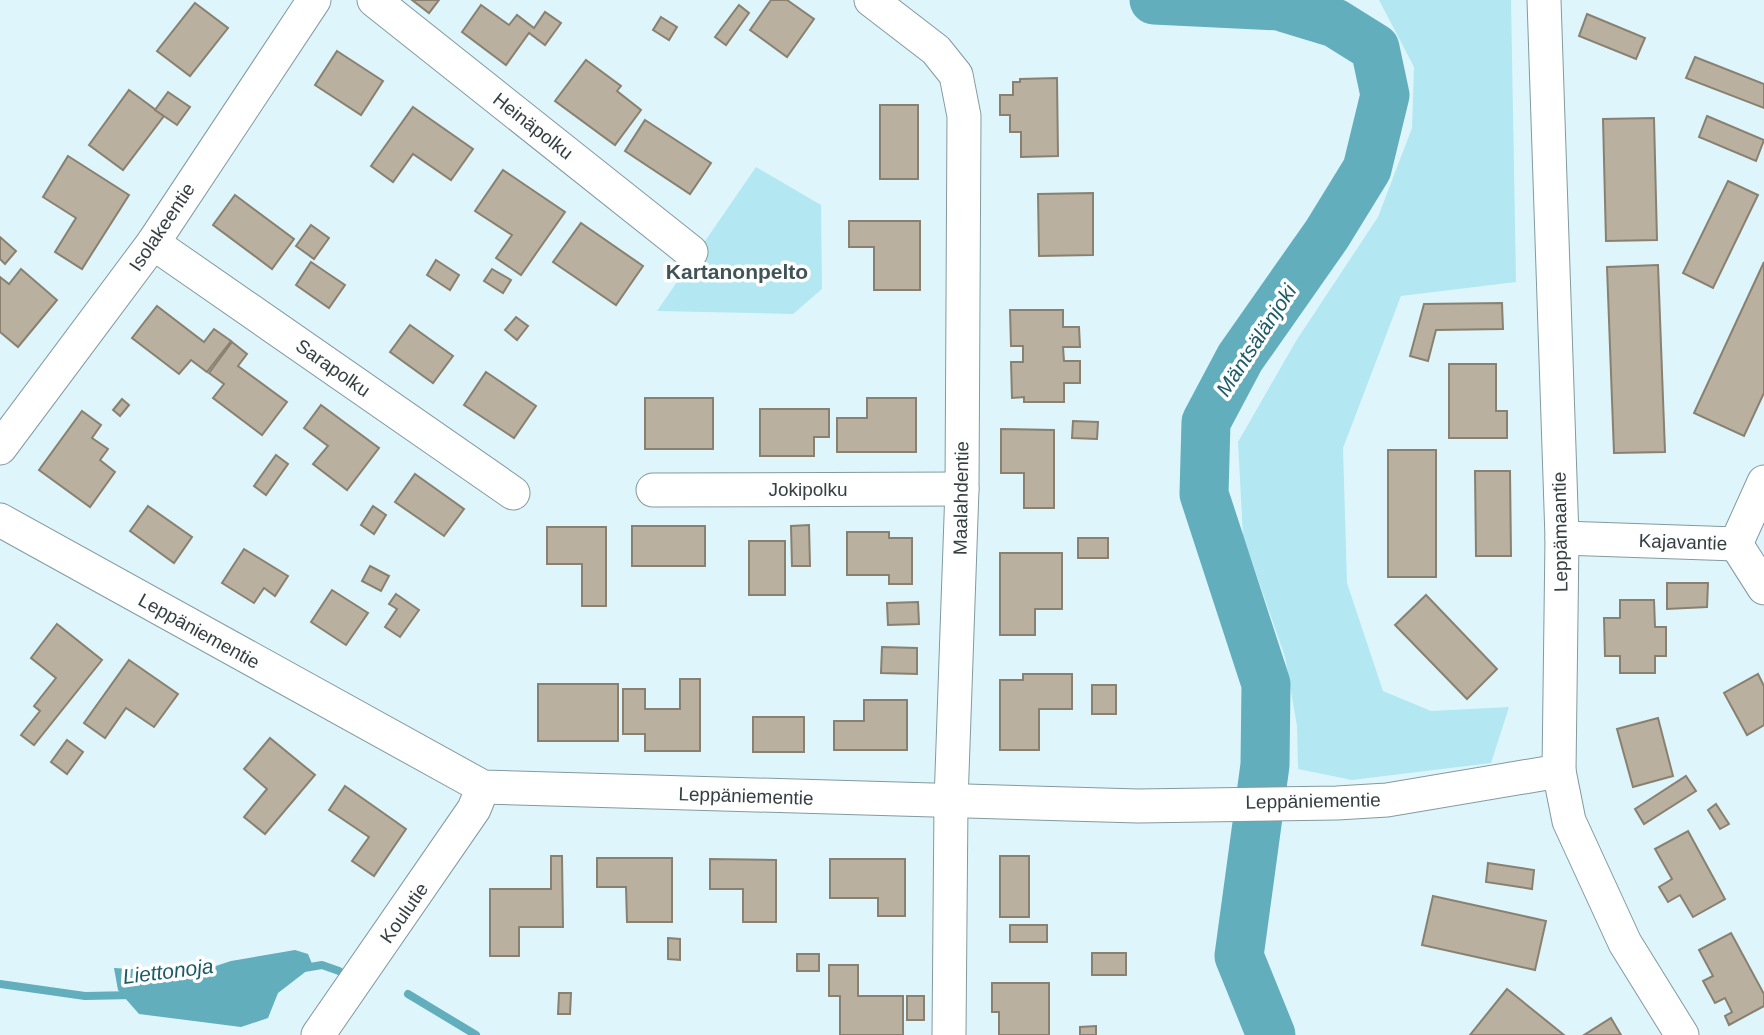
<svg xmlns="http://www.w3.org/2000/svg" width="1764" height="1035" font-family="Helvetica,sans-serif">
<rect width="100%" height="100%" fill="#def6fb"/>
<g fill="#b3e7f1">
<path d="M1379,0H1511L1516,282L1401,296L1343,448L1347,583L1383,691L1431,711L1509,707L1491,763L1352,780L1298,769L1297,726L1285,657L1243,536L1238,442L1296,341L1378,217L1412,128L1414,67Z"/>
<path d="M756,167L821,205L822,289L793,314L657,311Z"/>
</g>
<path fill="#62aebc" d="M295,950L308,954L313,966L278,993L268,1018L241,1027L139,1014L118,990L114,968L147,970L154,976H185L231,961Z"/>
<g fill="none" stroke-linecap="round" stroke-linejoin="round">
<g stroke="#62aebc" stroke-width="8">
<path d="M304,968L322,965L339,971"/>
<path d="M0,984L85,996L133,995"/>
<path d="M408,994L476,1035"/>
</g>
<path stroke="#62aebc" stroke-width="49" d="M1154,0L1279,6L1335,23L1375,48L1385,95L1367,169L1327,234L1240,358L1206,422L1204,494L1266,684L1265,765L1239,956L1271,1035"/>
</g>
<g fill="#b9b09f" stroke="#898070" stroke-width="2">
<path d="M412,0H439L429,13Z"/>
<path d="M771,0H787L814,19L787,57L750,30Z"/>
<path d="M195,3L228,28L190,76L157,51Z"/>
<path d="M481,5L509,25L517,15L534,28L545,12L561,23L545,45L529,33L506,65L462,32Z"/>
<path d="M739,5L749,13L726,45L715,37Z"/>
<path d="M1587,14L1645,38L1636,59L1579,36Z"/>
<path d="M661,17L677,27L669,40L653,30Z"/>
<path d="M337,51L383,81L361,115L315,85Z"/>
<path d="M1695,57L1764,84V108L1686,78Z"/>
<path d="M586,60L621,86L617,91L641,110L615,145L555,101Z"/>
<path d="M1057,78L1058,156L1021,157V132H1010V115H1000V95H1013V82H1020V79Z"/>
<path d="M129,90L164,116L123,170L89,145Z"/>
<path d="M168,92L190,107L177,125L155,110Z"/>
<rect x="880" y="105" width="38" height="74"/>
<path d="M413,107L473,149L451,180L413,154L393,182L371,166Z"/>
<path d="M1707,116L1764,140L1756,161L1699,137Z"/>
<path d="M1654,118L1657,240L1606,241L1603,119Z"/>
<path d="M645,120L711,163L690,194L625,151Z"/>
<path d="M68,156L129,195L82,269L55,252L76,218L43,197Z"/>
<path d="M503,170L565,212L521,275L496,258L512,235L475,211Z"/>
<path d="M1728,181L1758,195L1713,288L1683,273Z"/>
<path d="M1093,193V255L1039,256L1038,194Z"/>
<path d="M235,195L294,239L272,269L213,225Z"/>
<path d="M849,221H920V290H874V247H849Z"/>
<path d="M581,223L643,266L616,305L553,262Z"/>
<path d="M311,225L329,238L314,259L296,246Z"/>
<path d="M0,237L16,251L5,264L0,259Z"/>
<path d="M436,260L459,275L450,290L427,275Z"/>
<path d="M311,262L345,285L329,308L296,285Z"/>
<path d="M1764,262V393L1744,436L1694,413Z"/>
<path d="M1658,265L1665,452L1614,453L1607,267Z"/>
<path d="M21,269L57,300L18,347L0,332V277L9,284Z"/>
<path d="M492,269L511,280L503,293L484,281Z"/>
<path d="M1502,303L1503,329L1436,330L1428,361L1410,356L1424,304Z"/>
<path d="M157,306L204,342L214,329L231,341L207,372L191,360L179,374L132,338Z"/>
<path d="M1010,310H1063V327H1079L1080,347H1063L1064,361H1080V383H1064V402H1024V397L1012,398L1011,362H1023V346H1011Z"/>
<path d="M516,317L528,326L517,340L505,330Z"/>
<path d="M410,325L453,356L433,383L390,352Z"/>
<path d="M232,342L247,354L238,366L287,402L262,435L213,398L224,384L209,373Z"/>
<path d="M1449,364H1496V411H1507V438H1449Z"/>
<path d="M486,372L536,406L514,438L464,405Z"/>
<rect x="645" y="398" width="68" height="51"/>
<path d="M867,398H916V452H837V418H867Z"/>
<path d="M122,399L129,405L120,416L113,410Z"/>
<path d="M321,405L379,448L347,490L313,464L328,446L304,428Z"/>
<path d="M760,409H829V437H814V456H760Z"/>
<path d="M82,411L101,425L92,438L108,449L100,460L115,472L90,507L39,470Z"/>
<path d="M1073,421L1098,422L1097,439L1072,438Z"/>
<path d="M1001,429L1054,430V508H1024V473H1001Z"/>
<rect x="1388" y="450" width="48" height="127"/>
<path d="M276,455L288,464L266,495L254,486Z"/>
<path d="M1475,471H1510L1511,556H1476Z"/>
<path d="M415,474L464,509L444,536L395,502Z"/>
<path d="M148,506L192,537L174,563L130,531Z"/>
<path d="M373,506L386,515L374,534L361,525Z"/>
<path d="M809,525L810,566H792L791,526Z"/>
<rect x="632" y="526" width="73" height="40"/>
<path d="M547,527H606V606H582V564H547Z"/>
<path d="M847,532H889V538H912V584H889V575H847Z"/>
<rect x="1078" y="538" width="30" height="20"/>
<rect x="749" y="541" width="36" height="54"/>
<path d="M244,549L288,576L275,596L264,588L254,603L222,583Z"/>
<path d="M1000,553H1062V609H1035V635H1000Z"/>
<path d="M370,566L389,576L381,591L362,581Z"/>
<path d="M1667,583H1708L1707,607L1667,609Z"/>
<path d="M332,590L368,613L346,645L311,622Z"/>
<path d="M396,594L419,610L400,637L385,627L397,609L389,604Z"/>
<path d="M1426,595L1497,669L1467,699L1395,625Z"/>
<path d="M1620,600H1654L1655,627H1666V656H1655V673H1620V656H1605L1604,618H1620Z"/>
<path d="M918,602L919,624L888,625L887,603Z"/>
<path d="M57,624L102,660L34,745L21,735L40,711L34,706L56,678L31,658Z"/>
<path d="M882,647L917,648V674L881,673Z"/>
<path d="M129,660L178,694L154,727L126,708L105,738L84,723Z"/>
<path d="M1023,674H1072V709H1039V750H1000V680H1023Z"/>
<path d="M1758,674L1764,686V725L1747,735L1724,693Z"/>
<path d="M680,679H700V751H645V734H623V689H645V709H680Z"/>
<rect x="538" y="684" width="80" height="57"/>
<rect x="1092" y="685" width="24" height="29"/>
<path d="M864,700H907V750H834V721H864Z"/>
<rect x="753" y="717" width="51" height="35"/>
<path d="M1658,718L1673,776L1633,787L1617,729Z"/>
<path d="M270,738L315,775L265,834L244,817L267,789L244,769Z"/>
<path d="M67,740L83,752L67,774L51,762Z"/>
<path d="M1686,776L1696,791L1644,824L1635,809Z"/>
<path d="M345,786L406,829L374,876L352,861L369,837L329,810Z"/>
<path d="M1716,804L1729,824L1720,829L1708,810Z"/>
<path d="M1688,831L1725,899L1693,917L1680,895L1668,902L1659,887L1672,879L1655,849Z"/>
<path d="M551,856H562L563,927H519V956H490V889H551Z"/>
<rect x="1000" y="856" width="29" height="61"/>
<path d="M597,858H672V922H627L626,887H597Z"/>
<path d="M710,859L776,860V922H743V889H710Z"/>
<path d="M830,859H905V916H878V898H830Z"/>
<path d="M1488,863L1534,870L1532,889L1486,882Z"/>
<path d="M1433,896L1546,921L1535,970L1422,945Z"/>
<rect x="1010" y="925" width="37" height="17"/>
<path d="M1731,933L1764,994V1006L1729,1025L1725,1016L1732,1012L1725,998L1715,1003L1703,981L1713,976L1699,950Z"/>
<path d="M668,938L680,939V960L668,959Z"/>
<rect x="1092" y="953" width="34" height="22"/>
<rect x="797" y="954" width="22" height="17"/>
<path d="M829,965H858V996H903V1035H840V996H829Z"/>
<path d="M992,983H1049V1035H999V1012H992Z"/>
<path d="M1507,989L1564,1035H1470Z"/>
<path d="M559,993H571L570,1014H558Z"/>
<rect x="907" y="996" width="17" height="24"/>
<path d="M1611,1018L1621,1035H1584Z"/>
<path d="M1096,1026V1035H1080V1027Z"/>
</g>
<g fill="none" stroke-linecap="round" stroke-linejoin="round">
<g stroke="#839a9e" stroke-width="35">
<g id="street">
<path d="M374,0L691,252"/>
<path d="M871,0L936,50L956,75L964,116L962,489L951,802L949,1035"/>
<path d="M1544,0L1562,538L1559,771L1569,821L1625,943L1682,1035"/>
<path d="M153,243L513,493"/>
<path d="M0,448L153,243L314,0"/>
<path d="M653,490L962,489"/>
<path d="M0,520L483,787L1138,806L1337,803L1387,800L1559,771"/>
<path d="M1562,538L1736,544L1764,482"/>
<path d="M1736,544L1764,588"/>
<path d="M318,1035L474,809L483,787"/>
</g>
</g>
<use href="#street" stroke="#fff" stroke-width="33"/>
</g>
<g text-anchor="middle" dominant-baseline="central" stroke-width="7" stroke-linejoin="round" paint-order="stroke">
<g font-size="19" fill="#353f40" stroke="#fefefe">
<text transform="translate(533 126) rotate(38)">Heinäpolku</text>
<text transform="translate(162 227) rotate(-56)">Isolakeentie</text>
<text transform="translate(333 368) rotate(35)">Sarapolku</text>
<text x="808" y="489">Jokipolku</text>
<text transform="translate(961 498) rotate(-89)">Maalahdentie</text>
<text transform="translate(1560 532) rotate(-91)">Leppämaantie</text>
<text transform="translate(1683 542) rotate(2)">Kajavantie</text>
<text transform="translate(199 631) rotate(29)">Leppäniementie</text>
<text transform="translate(746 796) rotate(2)">Leppäniementie</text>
<text transform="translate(1313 801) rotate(-1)">Leppäniementie</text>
<text transform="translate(404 913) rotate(-55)">Koulutie</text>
</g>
<g font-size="21" font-weight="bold" fill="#405458" stroke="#fefefe">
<text x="737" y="271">Kartanonpelto</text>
</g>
<g font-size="21" font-style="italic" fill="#1b5b65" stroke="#fefefe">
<text transform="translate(1256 340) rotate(-57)">Mäntsälänjoki</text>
<text transform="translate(168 971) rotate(-7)">Liettonoja</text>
</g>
</g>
</svg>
